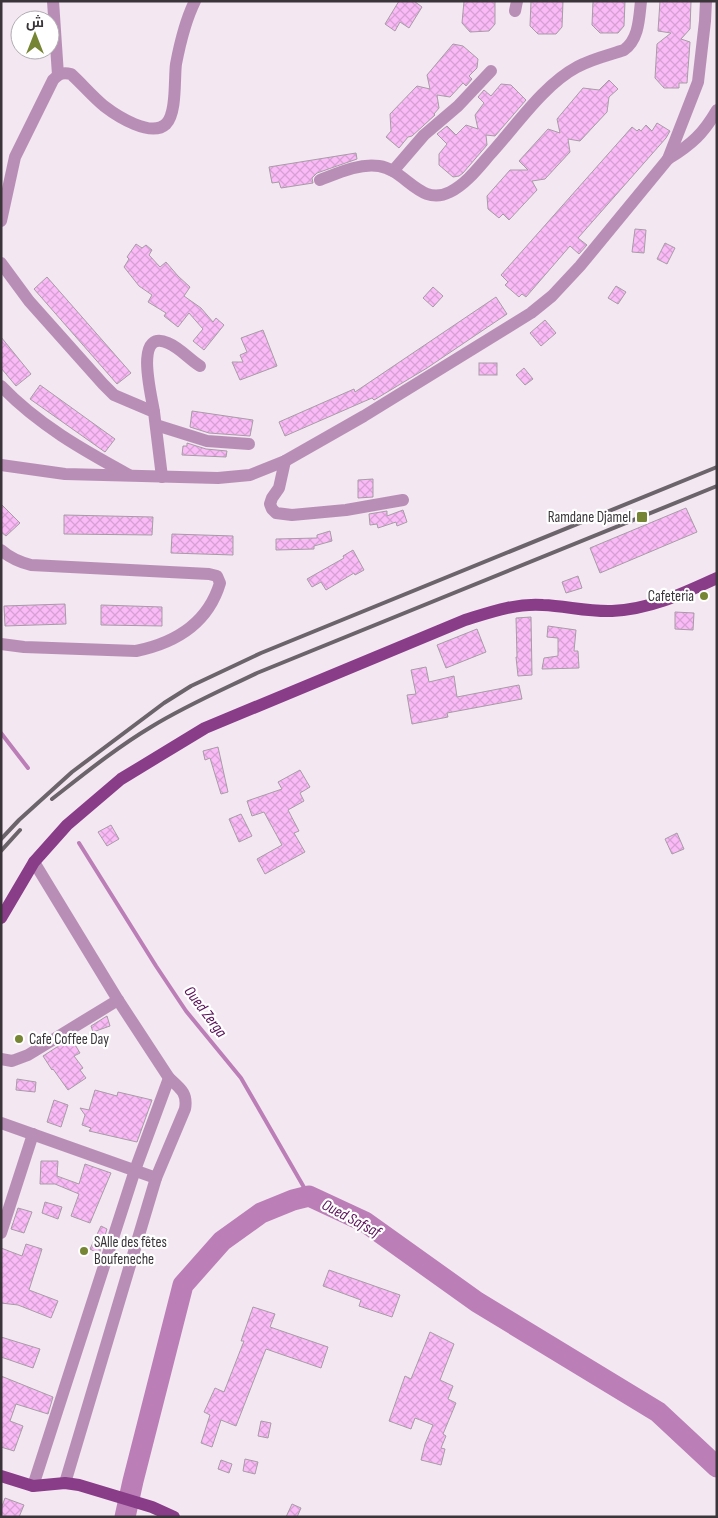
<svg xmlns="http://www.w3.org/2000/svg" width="718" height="1518" font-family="'Sofia Sans Condensed',Cairo,sans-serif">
<defs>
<pattern id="building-cross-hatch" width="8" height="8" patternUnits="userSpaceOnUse" patternTransform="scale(1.25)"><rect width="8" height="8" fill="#fabaf6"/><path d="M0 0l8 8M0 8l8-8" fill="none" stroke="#d7a0d4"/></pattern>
</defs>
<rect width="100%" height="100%" fill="#f3e7f2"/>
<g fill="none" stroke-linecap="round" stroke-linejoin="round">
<g stroke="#bb7eb7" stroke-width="4">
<path d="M1,733L28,768"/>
<path d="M79,843L156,966L186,1011L241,1078L309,1196"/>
</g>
<path stroke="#bb7eb7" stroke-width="21" d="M125,1517L133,1481L183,1285L222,1241L261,1213L293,1200L309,1196L365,1222L477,1302L658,1412L717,1467"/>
</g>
<g fill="url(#building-cross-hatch)" stroke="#a79ca6">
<path d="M399,1H414L422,7L409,28L400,22L395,31L385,24Z"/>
<path d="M464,1H495V24L489,31L470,32L462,23Z"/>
<path d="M531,1H563L562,27L556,34H538L530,26Z"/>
<path d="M593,1H625L624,26L618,33H600L592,25Z"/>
<path d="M660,1H691L690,29L681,39L690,42L687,83H679V88H664L655,78L657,44L671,33L658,31Z"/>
<path d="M453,44L463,46L478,59L477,68L469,76L472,79L466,86L463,83L450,97L437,95L439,108L434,114L435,115L412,136L408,137L399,148L386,137L391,131L390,114L417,86L430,89L427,75Z"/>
<path d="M609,80L618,89L609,97L607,112L580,141L568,139L570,152L545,179L532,181L537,190L509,220L503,214L499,218L488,209L487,196L510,170H528L519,161L548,129L560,133L557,119L583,88L599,90Z"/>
<path d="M501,84L511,85L526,100L495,136L486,135L487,145L463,173L459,176L453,177L439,165V154L447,144L437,134L447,126L456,135L466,125L478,129L475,115L484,103L478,97L484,90L491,96Z"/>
<path d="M657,123L670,131L666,138L578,238L587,245L579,254L570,246L526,297L522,294L519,297L505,285L508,282L501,275L632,127L637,131L639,129L641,131L646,125L652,131Z"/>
<path d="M356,153L357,159L317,173L312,178L313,183L281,188L279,182L272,183L269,167Z"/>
<path d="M635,229L646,230L644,253L632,252Z"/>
<path d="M665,243L675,248L667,264L657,259Z"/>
<path d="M136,244L142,248L146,245L152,250L149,255L160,267L166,262L178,276L190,287L184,296L201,308L213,322L216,318L224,325L204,350L193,341L203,329L189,313L178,327L164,316L166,313L148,302L152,295L139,286L124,267L129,259L127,257Z"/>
<path d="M47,277L131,373L117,384L34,289Z"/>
<path d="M616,286L626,292L618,304L608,298Z"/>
<path d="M433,287L443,296L433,307L423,298Z"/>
<path d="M496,297L507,314L427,368L374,400L372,398L285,436L279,422L354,389L355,392Z"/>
<path d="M545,320L556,333L541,346L530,333Z"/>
<path d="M263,330L277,366L240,380L232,362H243L240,355L247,352L241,338Z"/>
<path d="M1,337L31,374L16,386L1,368Z"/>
<rect x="479" y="363" width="18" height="12"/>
<path d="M524,368L533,379L525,385L516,375Z"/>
<path d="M40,385L115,439L105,452L30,399Z"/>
<path d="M192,411L253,420L250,436L209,433L190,427Z"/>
<path d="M187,443L206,449L227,451L226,457L182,455L183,446H187Z"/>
<path d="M373,479V497L358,498V480Z"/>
<path d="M1,504L20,523L6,536L1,532Z"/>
<path d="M686,508L697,532L600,573L590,548Z"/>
<path d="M403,510L407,522L397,526L396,522L378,528L377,524L370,525L369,514L387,511V516Z"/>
<path d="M64,515L153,517L152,535L64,534Z"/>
<path d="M330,531L332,541L314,546V549L276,550V539L317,538V535Z"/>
<path d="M172,534L233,536V555L171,553Z"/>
<path d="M353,550L364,570L355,575L354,573L326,590L321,582L312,587L307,579L344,558L343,556Z"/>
<path d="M578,576L582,588L566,593L562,582Z"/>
<path d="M65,604L66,624L5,626L4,606Z"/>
<path d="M101,605L162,607V626L101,625Z"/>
<path d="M675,612L694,613L693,630L675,629Z"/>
<path d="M531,617L532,675L518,676L516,657H517L516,618Z"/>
<path d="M548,626L576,630L574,651H578L579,668L542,669L544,658L558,656V638L547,637Z"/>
<path d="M477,629L486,652L446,668L437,645Z"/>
<path d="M426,667L429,682L454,676L457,697L519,685L522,699L447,713L448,717L412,724L407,695L416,694L411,670Z"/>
<path d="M218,747L228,792L221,794L210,758L205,760L203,751Z"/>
<path d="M300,770L310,787L300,793L304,801L288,810L299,831L294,833L305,852L265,874L257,859L282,845L264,812L252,816L247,801L282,789L278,782Z"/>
<path d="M241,814L252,836L239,842L229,819Z"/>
<path d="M111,825L119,839L107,846L98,832Z"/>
<path d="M677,833L684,849L672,854L665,839Z"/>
<path d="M107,1016L110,1026L93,1032L91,1026Z"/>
<path d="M71,1038L80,1053L74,1056L83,1068L80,1070L86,1078L68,1090L53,1069L52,1070L43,1056Z"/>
<path d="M17,1079L36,1082L35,1092L16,1090Z"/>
<path d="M95,1090L117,1096L118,1092L152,1100L137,1142L89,1131L91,1128L82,1125L85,1115L80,1108L89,1110Z"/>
<path d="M54,1100L68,1105L61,1127L47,1122Z"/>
<path d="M41,1161H58L57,1176L79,1184L85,1164L111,1173L90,1223L71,1216L79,1194L55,1184H40Z"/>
<path d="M45,1202L62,1207L58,1219L42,1213Z"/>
<path d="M18,1208L32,1212L24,1233L11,1229Z"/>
<path d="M101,1226L107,1229L99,1254L90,1249Z"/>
<path d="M26,1244L42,1249L29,1290L58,1301L51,1318L18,1305L1,1303V1248L22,1256Z"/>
<path d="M329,1270L400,1295L392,1317L359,1306L361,1300L323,1286Z"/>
<path d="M253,1307L275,1314L270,1327L328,1347L321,1368L266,1349L236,1426L221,1420L212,1447L201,1443L210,1415L204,1412L215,1388L224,1392L244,1341H241Z"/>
<path d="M430,1332L454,1344L440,1380L453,1386L448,1399L456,1403L443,1434L446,1436L441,1448L445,1449L441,1465L421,1460L425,1444L433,1425L415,1418L411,1429L389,1421L405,1376L411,1379Z"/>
<path d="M1,1337L40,1349L33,1368L1,1357Z"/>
<path d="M1,1376L53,1397L48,1414L16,1404L10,1421L23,1426L14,1451L1,1447Z"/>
<path d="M261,1421L271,1423L268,1438L258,1436Z"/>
<path d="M245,1459L258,1462L255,1474L243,1471Z"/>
<path d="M221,1460L232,1464L229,1473L218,1469Z"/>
<path d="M5,1498L24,1505L19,1517H1V1509Z"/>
<path d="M292,1504L301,1508L297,1517H286Z"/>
</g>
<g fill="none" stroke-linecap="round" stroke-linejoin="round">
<g stroke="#b98eb6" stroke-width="12">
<path d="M53,1L58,75"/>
<path d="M515,11L517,1"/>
<path d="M668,159L698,82L705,21L706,1"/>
<path d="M393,171L424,135L458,106L491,71"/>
<path d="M320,180C338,173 359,163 379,166C406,170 420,207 450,192C468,183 481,164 494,150C518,123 545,84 577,67C591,59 609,55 624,50C639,39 639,19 641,1"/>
<path d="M1,221L15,157L53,80C59,74 62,72 71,74C82,84 92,96 104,106C117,116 151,138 166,124C177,113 174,78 176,64C180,43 186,19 195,1"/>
<path d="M1,263L29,301L103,384L114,395L154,412L162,477"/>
<path d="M1,386C37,424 83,450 129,475"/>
<path d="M154,412C152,397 133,328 168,343C180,348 189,359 200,366"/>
<path d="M156,425L207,441L249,444"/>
<path d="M285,461L279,488L272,498L270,504L272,509L276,513L292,515L346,510L403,500"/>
<path d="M1,465L65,474L218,478L250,475L285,461L364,416L531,313L552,296L580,266L668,159C692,144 703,134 717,110"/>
<path d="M1,550C10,558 19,562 31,565L209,574L217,576L220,583C208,623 175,643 136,651L24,647L1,644"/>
<path d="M34,862L118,1000L169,1078"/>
<path d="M1,1059L12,1061L28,1055L118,1000"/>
<path d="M1,1123L156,1178"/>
<path d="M1,1233L33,1134"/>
<path d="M33,1486L135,1170L169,1078C180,1088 188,1093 185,1109L156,1178L65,1483"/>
</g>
<g stroke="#893c87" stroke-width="12">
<path d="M1,918L34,862L67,825L121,779L205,728L465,620C491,612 516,603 543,605C566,606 589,612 612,611C651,609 682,594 717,578"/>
<path d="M1,1476L33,1486L65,1483L79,1485L152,1507L174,1517"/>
</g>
<g stroke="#6b646a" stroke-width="4">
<path d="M52,799C84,774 116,748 151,727C185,706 222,690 257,673L717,486"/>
<path d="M1,839L19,820L72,772L164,703L191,686L261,653L717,467"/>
<path d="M1,851L20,830"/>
</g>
</g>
<g fill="#768533" stroke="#fff" stroke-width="2">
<rect x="636" y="511" width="12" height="12" rx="2.5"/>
<circle cx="704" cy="596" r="5"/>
<circle cx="19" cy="1039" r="5"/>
<circle cx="84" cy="1251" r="5"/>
</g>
<g text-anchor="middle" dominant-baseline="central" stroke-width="4.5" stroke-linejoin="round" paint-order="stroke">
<g font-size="15" fill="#393539" stroke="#fff" text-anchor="end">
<text x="631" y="517">Ramdane Djamel</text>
<text x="694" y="596">Cafeteria</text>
<text x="29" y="1039" text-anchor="start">Cafe Coffee Day</text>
<text x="94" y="1242" text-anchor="start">SAlle des fêtes<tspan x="94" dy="17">Boufeneche</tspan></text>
</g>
<g font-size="16" font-style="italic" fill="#5b105a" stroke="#fff">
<text transform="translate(205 1012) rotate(53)">Oued Zerga</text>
<text transform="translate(351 1219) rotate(28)">Oued Safsaf</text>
</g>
</g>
<rect width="718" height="1518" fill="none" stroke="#393539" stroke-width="5"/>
<g transform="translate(35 35)"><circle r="24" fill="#ffffff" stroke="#b0aeb0"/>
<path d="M0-4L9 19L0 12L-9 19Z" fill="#768533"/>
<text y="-8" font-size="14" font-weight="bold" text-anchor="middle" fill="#393539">ش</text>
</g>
</svg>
